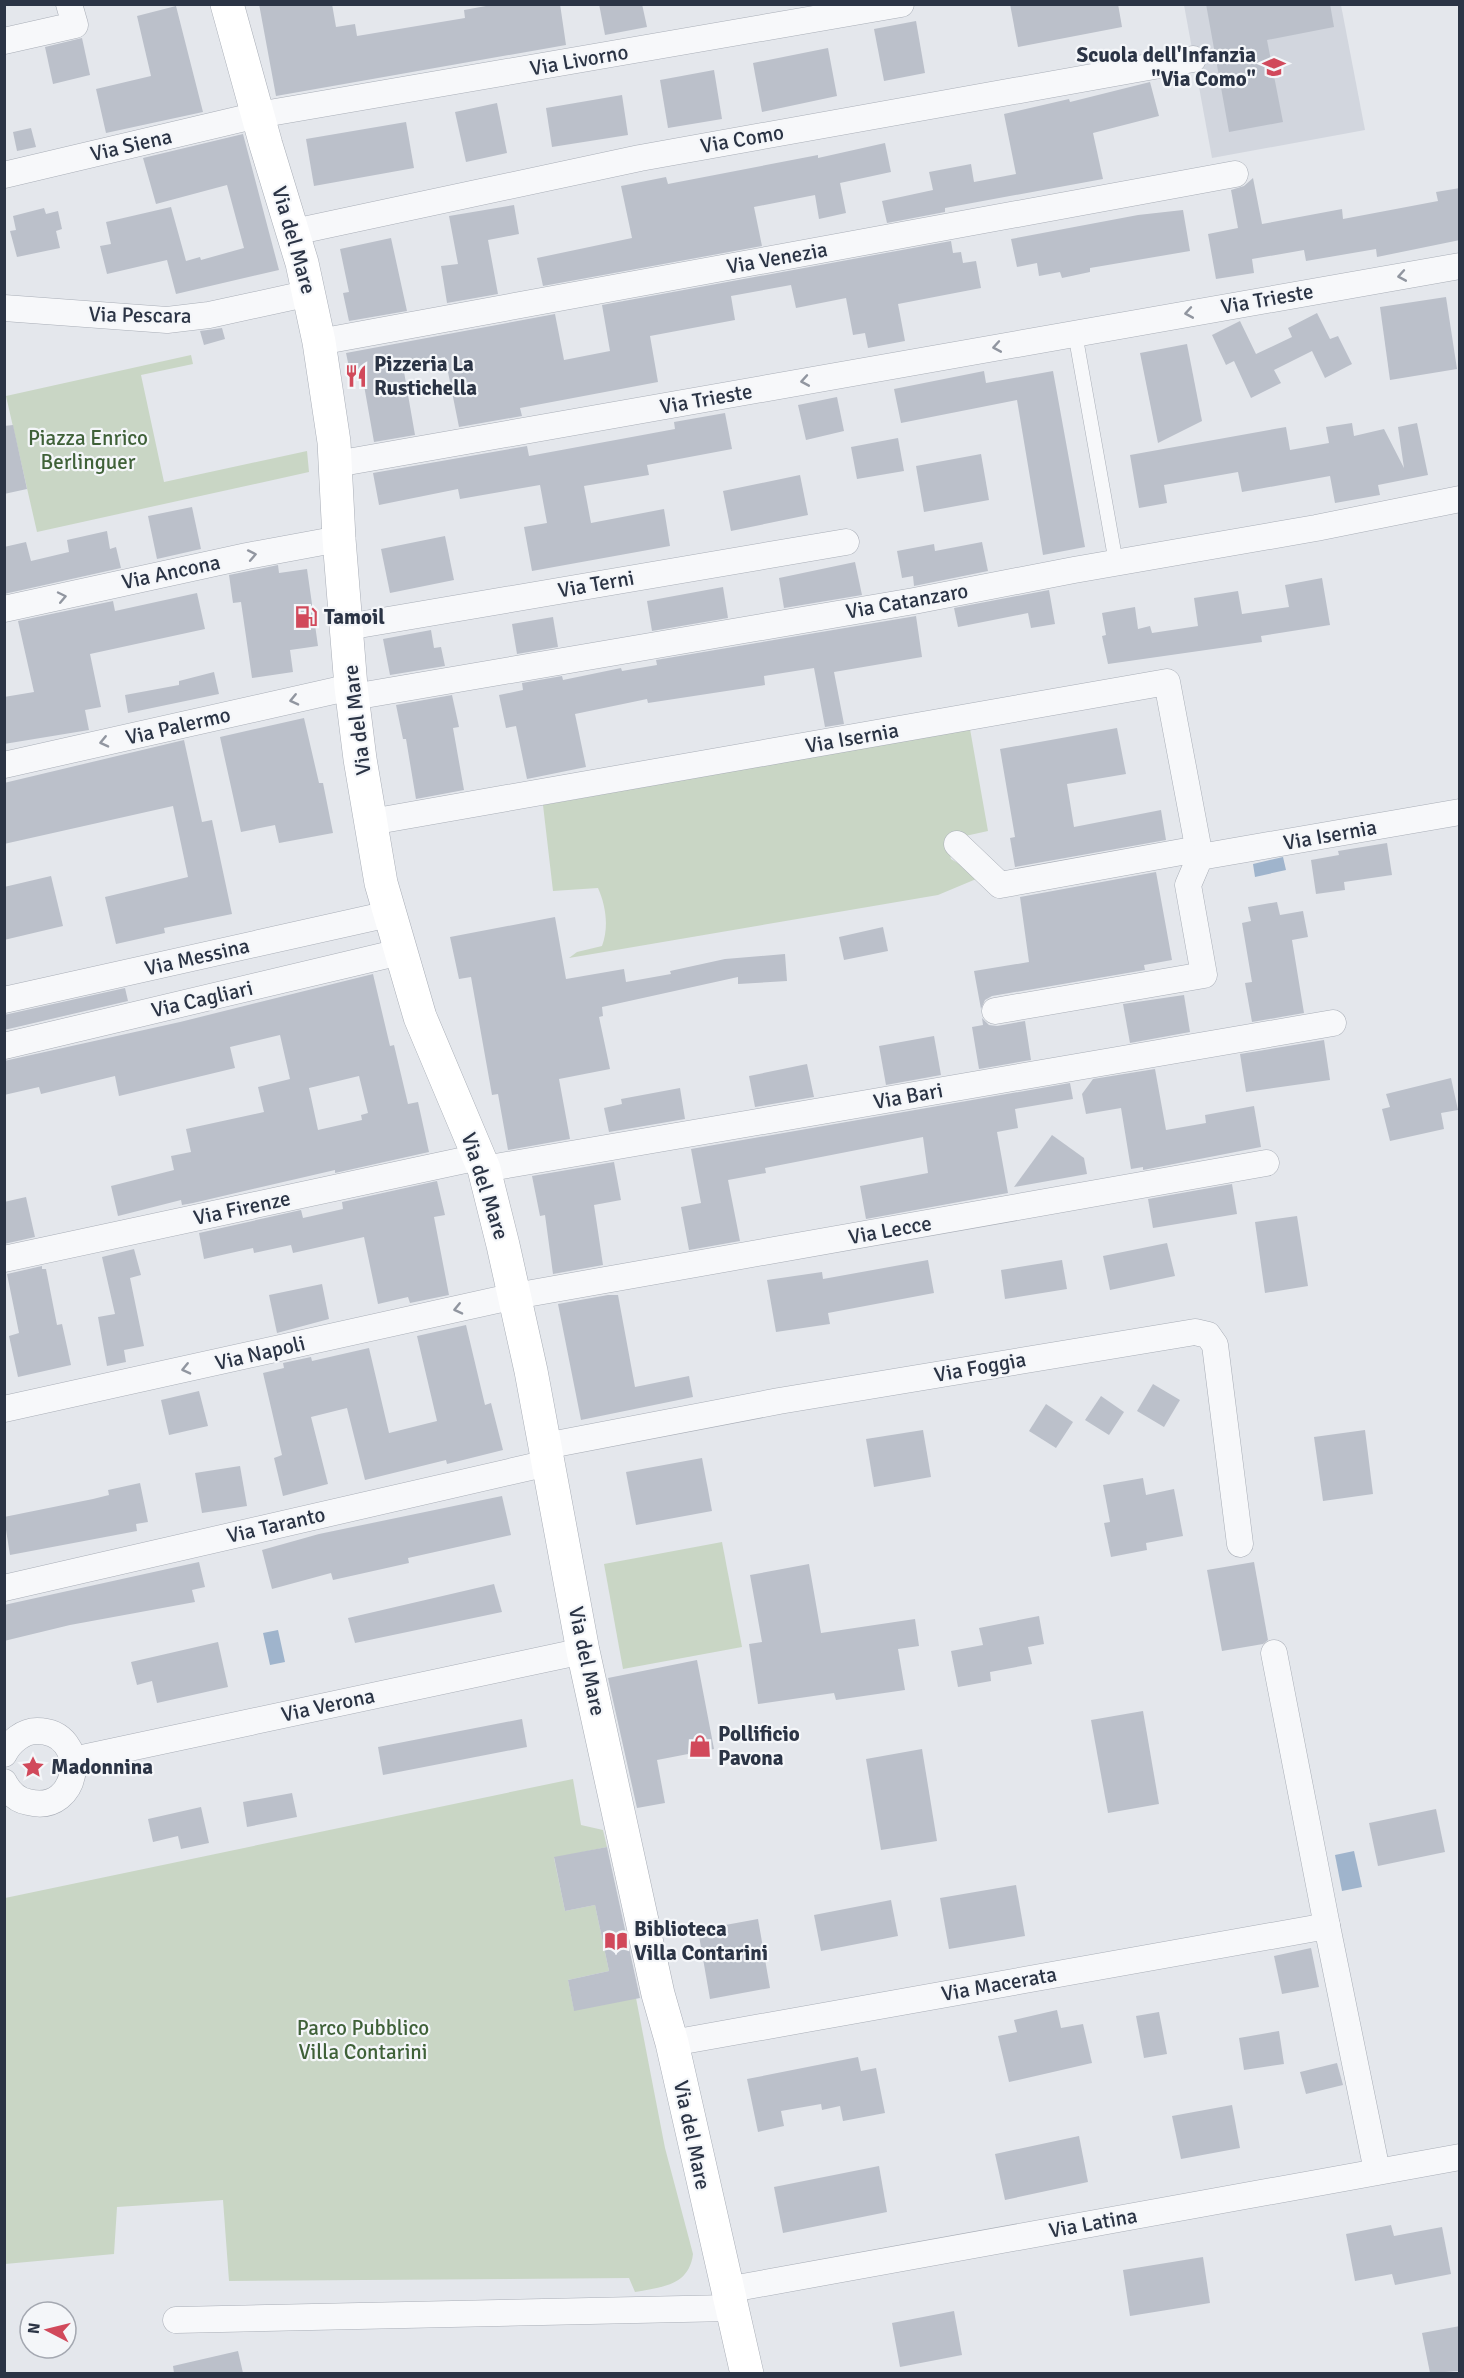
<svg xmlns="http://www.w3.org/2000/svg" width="1464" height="2378" font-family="Signika,sans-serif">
<rect width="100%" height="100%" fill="#e4e7ec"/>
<path fill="#d2d6de" d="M1184,5H1341L1365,130L1212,158Z"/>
<g fill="#c9d6c5">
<path d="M191,355L193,364L141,375L164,482L307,451L309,472L37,532L6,396Z"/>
<path d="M970,729L988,831L947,840L951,859L981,877L938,895L569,958L577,952L602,946C609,927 606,906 598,888L553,891L543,805Z"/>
<path d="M722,1542L742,1647L623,1669L604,1564Z"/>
<path d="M573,1779L581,1825L603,1830L607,1847L554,1858L565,1911L595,1905L609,1971L568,1980L574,2010L636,1998L665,2148L693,2254C689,2286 662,2287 635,2292L629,2278L229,2281L223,2200L117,2207L114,2254L5,2264V1898Z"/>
</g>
<g fill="#9fb4cc">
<path d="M1283,857L1286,870L1255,877L1253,864Z"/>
<path d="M278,1630L285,1662L270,1665L263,1633Z"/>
<path d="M1354,1851L1362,1887L1342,1891L1335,1855Z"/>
</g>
<g fill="#bbc0ca" fill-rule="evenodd">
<path d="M259,4H332L336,27L355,24L357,36L465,18L464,10L497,4H560L566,45L276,96Z"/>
<path d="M599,4H642L647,27L605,35Z"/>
<path d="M1010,4H1118L1122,27L1018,47Z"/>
<path d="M1206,4H1330L1334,27L1267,40L1283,122L1229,132Z"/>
<path d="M176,6L203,112L106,133L96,89L151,76L137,16Z"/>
<path d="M916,21L925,73L884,81L874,29Z"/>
<path d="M82,38L90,75L53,84L45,47Z"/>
<path d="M828,48L837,96L762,112L753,63Z"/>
<path d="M714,70L722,119L668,128L660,80Z"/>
<path d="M1150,82L1159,116L1093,133L1103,179L945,208V212L887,223L882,201L933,190L929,172L971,164L974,182L1016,174L1004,114L1069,99L1070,102Z"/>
<path d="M622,95L628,135L552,147L546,108Z"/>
<path d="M497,103L507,153L466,162L455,112Z"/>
<path d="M406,122L414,168L314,186L306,139Z"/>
<path d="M31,128L36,147L17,151L13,132Z"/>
<path d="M243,134L279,270L176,294L167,260L107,274L100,246L111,244L106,222L171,207L186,261L200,257L201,260L244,248L227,185L156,204L143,158Z"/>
<path d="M885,143L891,172L840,183L846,213L819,219L815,195L754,207L762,246L543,286L537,258L632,238L621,186L666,177L668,184L818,155V158Z"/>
<path d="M1253,178L1262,224L1342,209L1343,219L1438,201L1436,192L1460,188V240L1377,257L1376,249L1306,261L1304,250L1252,259L1254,273L1216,279L1208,234L1238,228L1231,190L1244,186Z"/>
<path d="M514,205L519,234L488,240L498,294L447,303L441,266L458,264L449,216Z"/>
<path d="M44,208L46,214L58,211L62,229L56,231L60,248L17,257L10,231L16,230L13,216Z"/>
<path d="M1183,210L1190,251L1090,268V272L1062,278L1060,272L1039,276L1037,263L1017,267L1011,239L1138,215Z"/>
<path d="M391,238L407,311L349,321L343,293L349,292L340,249Z"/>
<path d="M951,241L953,253L961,252L963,263L976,261L981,288L898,304L905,341L868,348L865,333L853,335L846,298L796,308L791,285L731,296L735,320L650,336L658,382L520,408L522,416L459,427L445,357L403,366L415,435L374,442L362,374L351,377L346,353L555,314L564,360L610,351L602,305Z"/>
<path d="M1446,297L1457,369L1390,380L1380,307Z"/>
<path d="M1317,313L1330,339L1338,336L1352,364L1325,378L1312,351L1274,370L1281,383L1251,398L1234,361L1226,365L1212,335L1240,321L1256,354L1292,337L1288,328Z"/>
<path d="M222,328L225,339L204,345L200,331Z"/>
<path d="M1187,344L1202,421L1158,443L1140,353Z"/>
<path d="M984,371L986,383L1053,371L1085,547L1043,555L1017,400L901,423L894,389Z"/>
<path d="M837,397L844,431L806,440L798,405Z"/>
<path d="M725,413L732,449L647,465L649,475L584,486L591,523L664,509L670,546L532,571L524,527L547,523L540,485L460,499L458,489L379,505L373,473L527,446L529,456L675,429L674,422Z"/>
<path d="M1352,423L1354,436L1384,429L1404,468L1398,427L1417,423L1428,475L1378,485L1380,495L1335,503L1330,476L1242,492L1238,472L1164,485L1167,503L1139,508L1130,455L1286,427L1290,450L1329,443L1326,427Z"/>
<path d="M13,425L27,489L4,494V426Z"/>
<path d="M898,438L904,471L857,479L851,447Z"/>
<path d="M981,454L989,500L924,512L916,466Z"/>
<path d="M800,475L808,515L731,531L723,491Z"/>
<path d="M192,507L201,549L157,559L148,516Z"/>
<path d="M107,531L110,549L116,547L121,568L4,594V547L26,542L31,561L69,552L67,540Z"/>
<path d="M445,536L454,580L390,593L381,549Z"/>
<path d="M982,542L988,571L914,586L913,576L902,578L897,551L934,544L935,551Z"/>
<path d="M855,562L862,595L784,608L779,578Z"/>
<path d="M278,565L279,573L307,569L318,646L290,650L293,672L252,678L241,602L233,603L229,575Z"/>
<path d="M1322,578L1330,625L1261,636L1262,642L1108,664L1102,636L1106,635L1102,613L1135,607L1138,629L1150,626L1152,633L1198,626L1194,598L1238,591L1242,614L1289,607L1285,585Z"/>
<path d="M723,587L728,618L652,631L647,601Z"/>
<path d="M1049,590L1055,624L1031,628L1028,613L958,627L954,608Z"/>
<path d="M197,593L205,629L90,654L101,707L85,710L89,730L4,744V697L34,692L18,621L113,601L115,611Z"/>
<path d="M916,616L922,657L834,672L844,724L825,727L814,668L764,676L765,685L648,703L647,699L575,714L586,767L527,779L516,726L506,728L499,695L523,690L522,683L562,676L563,680L621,668L622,671L657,665L656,660Z"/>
<path d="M553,617L558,647L517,654L512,624Z"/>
<path d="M431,630L434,648L441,647L445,666L390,675L383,639Z"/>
<path d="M214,672L219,694L128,713L125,695L179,685V681Z"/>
<path d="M452,695L459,727L453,728L464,790L416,799L406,739H403L396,705Z"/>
<path d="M304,718L319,783H323L333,833L279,843L275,825L241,832L220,737Z"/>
<path d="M1117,728L1126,774L1067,784L1074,827L1161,810L1166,840L1015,867L1010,838L1015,837L1000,749Z"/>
<path d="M184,740L202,822L212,820L232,914L164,928L165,933L116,944L105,897L188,877L173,806L4,844V783Z"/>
<path d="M1387,843L1392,875L1344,882L1345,890L1316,894L1311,860L1339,855L1338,851Z"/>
<path d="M1156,872L1172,960L1144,965L1145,970L992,996L985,1000L981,1009L974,971L1029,962L1020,897Z"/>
<path d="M51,876L63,926L4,940V887Z"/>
<path d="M1277,902L1280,915L1303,911L1308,937L1292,940L1304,1013L1252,1022L1245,983L1252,982L1242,923L1251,921L1248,907Z"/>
<path d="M555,917L566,979L624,969L626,982L671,974L670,971L725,959L785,954L787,981L738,984V977L602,1007L603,1016L599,1017L610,1069L559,1079L570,1139L508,1150L498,1094L492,1095L471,977L459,979L450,937Z"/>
<path d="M883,927L888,951L844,960L839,937Z"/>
<path d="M373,974L390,1046L394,1045L408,1104L418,1102L429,1152L335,1173V1170L193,1203L182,1205L181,1200L118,1216L111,1186L174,1170L171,1156L191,1152L186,1129L264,1112L258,1087L290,1079L280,1035L230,1047L235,1068L119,1096L115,1076L41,1094L39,1087L4,1095V1061L180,1022ZM359,1076L368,1113L361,1115L362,1120L318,1130L309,1088Z"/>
<path d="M125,988L128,1001L4,1030V1015Z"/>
<path d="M1184,995L1190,1032L1130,1043L1123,1004Z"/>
<path d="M982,1018L989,1025L997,1026L1025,1021L1031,1060L979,1069L972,1027L983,1025Z"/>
<path d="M934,1036L941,1075L886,1085L879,1046Z"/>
<path d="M1324,1040L1330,1080L1246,1092L1240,1054Z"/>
<path d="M807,1064L814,1097L755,1107L749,1076Z"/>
<path d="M1155,1069L1166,1130L1206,1123L1205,1115L1254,1106L1261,1147L1143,1170V1167L1131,1169L1121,1108L1086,1114L1082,1094L1093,1079Z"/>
<path d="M1451,1078L1458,1110L1441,1113L1444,1129L1390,1141L1382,1109L1390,1107L1386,1094Z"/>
<path d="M1070,1083L1073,1099L1015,1109L1018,1128L997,1132L1008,1193L866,1219L860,1186L928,1173L923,1137L765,1168L766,1173L728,1180L740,1241L689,1250L681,1207L701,1203L691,1149Z"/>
<path d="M680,1088L685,1119L609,1132L604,1108L622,1104L621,1099Z"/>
<path d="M1052,1135L1084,1158L1087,1174L1014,1187Z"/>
<path d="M614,1162L621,1200L594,1205L603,1265L553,1274L545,1215L540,1216L532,1176Z"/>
<path d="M437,1181L445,1215L434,1217L449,1295L410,1303L408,1297L378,1304L364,1237L293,1253L291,1245L254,1253L253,1248L204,1259L199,1233L301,1210L303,1218L343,1209L342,1202Z"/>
<path d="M1232,1184L1237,1214L1153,1228L1148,1199Z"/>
<path d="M26,1197L35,1237L4,1244V1202Z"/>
<path d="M1297,1216L1308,1286L1265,1293L1255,1222Z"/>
<path d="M1167,1243L1175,1276L1110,1290L1103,1256Z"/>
<path d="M134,1249L141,1275L130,1278L144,1346L124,1350L126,1362L107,1366L98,1317L115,1314L102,1257Z"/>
<path d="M928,1260L934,1293L828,1313L830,1324L776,1332L767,1280L822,1272L823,1279Z"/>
<path d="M1062,1260L1067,1289L1005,1299L1001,1270Z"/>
<path d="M42,1266V1269H46L57,1325L62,1324L71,1365L18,1377L9,1336L19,1333L7,1274Z"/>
<path d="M322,1284L329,1319L277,1333L269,1295Z"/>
<path d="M608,1295H618L635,1387L689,1376L693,1397L581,1420L558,1304Z"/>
<path d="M466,1325L485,1405L491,1403L503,1450L447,1464L446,1460L365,1480L347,1408L311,1417L328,1484L283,1496L274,1458L282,1455L263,1373L284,1368L283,1363L311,1357L312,1361L369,1348L389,1433L437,1421L417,1336Z"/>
<path d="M1153,1384L1180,1400L1164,1427L1137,1411Z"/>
<path d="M199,1391L208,1426L169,1435L161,1400Z"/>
<path d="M1101,1396L1124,1412L1109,1435L1085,1420Z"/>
<path d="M1046,1404L1073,1422L1056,1448L1029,1431Z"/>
<path d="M923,1430L931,1477L874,1487L866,1439Z"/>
<path d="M1365,1430L1373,1494L1323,1501L1314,1437Z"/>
<path d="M702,1458L712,1511L636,1525L626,1472Z"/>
<path d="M240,1466L247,1506L202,1513L195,1473Z"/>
<path d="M1143,1478L1146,1495L1174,1489L1183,1536L1146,1543L1147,1550L1111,1557L1104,1523L1110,1522L1103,1485Z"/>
<path d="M140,1483L148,1522L136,1524L137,1531L10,1555L4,1517L93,1499L109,1495L108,1490Z"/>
<path d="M502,1496L511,1535L408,1558L409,1563L333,1580L331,1573L272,1589L262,1550L319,1534Z"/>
<path d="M199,1562L205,1587L192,1590L195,1602L70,1625L4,1641V1605Z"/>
<path d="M1254,1562L1268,1640L1263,1644L1222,1651L1207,1570Z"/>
<path d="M809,1564L821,1633L915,1619L919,1646L898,1649L905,1690L836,1700L834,1693L758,1704L749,1644L762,1642L750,1575Z"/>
<path d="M494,1584L502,1612L355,1643L348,1618Z"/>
<path d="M1039,1616L1044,1644L1028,1647L1032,1664L990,1672L991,1681L958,1687L951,1651L983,1645L979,1628Z"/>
<path d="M218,1642L228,1687L157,1703L152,1681L137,1685L131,1662Z"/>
<path d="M697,1660L714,1749L657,1760L665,1803L637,1808L608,1678Z"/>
<path d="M1143,1711L1159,1804L1108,1813L1091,1720Z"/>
<path d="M522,1719L527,1747L383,1775L378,1747Z"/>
<path d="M922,1749L937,1841L881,1850L866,1759Z"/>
<path d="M292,1793L297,1817L247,1827L243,1802Z"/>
<path d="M201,1807L209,1843L181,1849L178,1836L153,1842L148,1819Z"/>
<path d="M1436,1809L1445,1852L1378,1866L1369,1823Z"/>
<path d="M607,1847L640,1998L574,2011L568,1980L609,1971L595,1905L565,1911L554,1857Z"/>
<path d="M1016,1885L1025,1936L949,1949L940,1898Z"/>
<path d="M891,1900L898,1936L821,1951L814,1915Z"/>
<path d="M758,1919L770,1988L710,1999L698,1930Z"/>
<path d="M1311,1948L1319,1987L1282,1994L1274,1956Z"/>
<path d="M1057,2010L1061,2028L1083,2024L1092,2063L1009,2082L998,2036L1017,2032L1014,2020Z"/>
<path d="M1159,2012L1167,2054L1144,2058L1136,2016Z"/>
<path d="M1279,2031L1284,2064L1244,2070L1239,2038Z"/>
<path d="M858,2057L861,2071L876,2068L885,2113L843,2121L840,2106L822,2110L821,2104L781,2111L784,2126L758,2132L747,2079Z"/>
<path d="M1337,2063L1343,2085L1306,2094L1300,2072Z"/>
<path d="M1232,2105L1240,2148L1181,2159L1172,2116Z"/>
<path d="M1079,2136L1088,2182L1005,2200L995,2154Z"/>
<path d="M879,2166L887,2212L783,2233L774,2187Z"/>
<path d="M1391,2225L1394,2236L1442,2227L1451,2274L1395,2285L1392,2274L1355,2281L1346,2234Z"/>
<path d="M1203,2257L1210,2303L1130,2316L1123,2270Z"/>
<path d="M954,2311L962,2355L900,2367L892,2323Z"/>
<path d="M1460,2326V2371L1430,2373L1422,2333Z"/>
<path d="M238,2351L243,2373H174L173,2366Z"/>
</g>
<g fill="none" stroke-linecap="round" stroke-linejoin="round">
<g stroke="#a9aeb7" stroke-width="15">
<path id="lane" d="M1075,333L1116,563"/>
</g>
<g stroke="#a9aeb7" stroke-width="27">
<g id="street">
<path d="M4,41L75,25L69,4"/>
<path d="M4,175L258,115L901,4"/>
<path d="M294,232L640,158L1193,59"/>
<path d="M4,308L167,320L209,315L310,293"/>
<path d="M319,342L1235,174"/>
<path d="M336,464L1460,266"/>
<path d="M4,609L247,556L339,539"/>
<path d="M347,627L846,542"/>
<path d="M353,697L914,601L1074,570L1316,528L1460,499"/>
<path d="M4,765L351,687"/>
<path d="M371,822L1167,682L1200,857L1188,885L1204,975L995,1011"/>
<path d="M957,844L1000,885L1198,849"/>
<path d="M1200,857L1460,812"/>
<path d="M4,1000L389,914"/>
<path d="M4,1046L400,952"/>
<path d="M484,1169L1333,1023"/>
<path d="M4,1259L479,1157"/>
<path d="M4,1409L515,1296L1266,1163"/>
<path d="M545,1446L779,1401L1195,1332L1208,1335L1215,1345L1240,1544"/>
<path d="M4,1588L548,1463"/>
<path d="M1274,1653L1327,1926"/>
<path d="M4,1754C10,1742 23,1731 37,1731C91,1731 81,1816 28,1802C17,1800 9,1792 4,1782"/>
<path d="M73,1760L583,1651"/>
<path d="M672,2043L1327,1926L1377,2171"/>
<path d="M726,2290L1460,2157"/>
<path d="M176,2320L730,2308"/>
</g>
</g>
<g stroke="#a9aeb7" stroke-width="34">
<path id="secondary" d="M227,4L266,145L302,263L319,342L334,442L339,539L351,687L360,759L381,883L420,1017L484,1169L503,1245L531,1371L583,1651L658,1994L672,2043L747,2374"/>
</g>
<use href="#lane" stroke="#f7f8fa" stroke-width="14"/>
<use href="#street" stroke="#f7f8fa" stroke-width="26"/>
<use href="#secondary" stroke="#fff" stroke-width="33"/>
</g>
<defs><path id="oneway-chevron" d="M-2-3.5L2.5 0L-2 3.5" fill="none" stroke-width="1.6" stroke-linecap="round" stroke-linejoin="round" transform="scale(1.5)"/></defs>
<g stroke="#9196a0">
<use href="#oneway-chevron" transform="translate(1402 276) rotate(170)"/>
<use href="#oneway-chevron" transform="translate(1189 313) rotate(170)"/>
<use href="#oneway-chevron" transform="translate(997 347) rotate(170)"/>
<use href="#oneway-chevron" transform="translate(805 381) rotate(170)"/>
<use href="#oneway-chevron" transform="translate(252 555) rotate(-11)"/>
<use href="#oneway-chevron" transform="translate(62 597) rotate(-12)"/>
<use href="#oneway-chevron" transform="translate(294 700) rotate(167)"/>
<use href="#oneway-chevron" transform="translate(104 742) rotate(167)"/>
<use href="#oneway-chevron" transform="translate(458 1309) rotate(167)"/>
<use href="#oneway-chevron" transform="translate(186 1369) rotate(167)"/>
</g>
<defs>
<g id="school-bare" transform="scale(1.8)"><path d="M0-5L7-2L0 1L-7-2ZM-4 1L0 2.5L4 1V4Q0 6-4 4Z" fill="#d1495b" stroke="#f4f6f9" stroke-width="2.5" paint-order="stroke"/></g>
<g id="restaurant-bare" transform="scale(1.8)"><path d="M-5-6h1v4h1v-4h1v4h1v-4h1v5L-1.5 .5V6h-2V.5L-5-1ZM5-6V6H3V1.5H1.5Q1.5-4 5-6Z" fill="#d1495b" stroke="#f4f6f9" stroke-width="2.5" paint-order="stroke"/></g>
<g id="fuel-bare" transform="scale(1.8)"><path d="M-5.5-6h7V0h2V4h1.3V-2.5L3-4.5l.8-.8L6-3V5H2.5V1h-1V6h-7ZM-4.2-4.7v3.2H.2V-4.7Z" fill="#d1495b" stroke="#f4f6f9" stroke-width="2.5" paint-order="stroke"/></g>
<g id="shop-bare" transform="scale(1.8)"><path d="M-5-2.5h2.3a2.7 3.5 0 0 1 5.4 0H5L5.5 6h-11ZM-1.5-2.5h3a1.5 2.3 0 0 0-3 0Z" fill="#d1495b" stroke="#f4f6f9" stroke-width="2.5" paint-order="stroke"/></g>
<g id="sight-bare" transform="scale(1.8)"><path d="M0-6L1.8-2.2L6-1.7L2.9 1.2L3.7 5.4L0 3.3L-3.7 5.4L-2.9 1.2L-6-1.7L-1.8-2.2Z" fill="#d1495b" stroke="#f4f6f9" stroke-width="2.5" paint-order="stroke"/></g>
<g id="library-bare" transform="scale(1.8)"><path d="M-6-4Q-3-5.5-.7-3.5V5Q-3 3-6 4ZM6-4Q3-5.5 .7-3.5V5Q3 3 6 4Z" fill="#d1495b" stroke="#f4f6f9" stroke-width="2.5" paint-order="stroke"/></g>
</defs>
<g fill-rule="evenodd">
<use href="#school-bare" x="1274" y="67"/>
<use href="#restaurant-bare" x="356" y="376"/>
<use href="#fuel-bare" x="306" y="617"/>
<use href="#shop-bare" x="700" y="1746"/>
<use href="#sight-bare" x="33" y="1767"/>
<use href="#library-bare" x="616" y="1941"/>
</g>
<g text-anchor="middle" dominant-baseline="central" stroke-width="4.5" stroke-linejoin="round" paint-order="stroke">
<g font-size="21" font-weight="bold" fill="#2b3445" stroke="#f4f6f9" text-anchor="start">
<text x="1256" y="55" text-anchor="end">Scuola dell'Infanzia<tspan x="1256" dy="24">"Via Como"</tspan></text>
<text x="374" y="364">Pizzeria La<tspan x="374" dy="24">Rustichella</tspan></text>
<text x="324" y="617">Tamoil</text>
<text x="718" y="1734">Pollificio<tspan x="718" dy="24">Pavona</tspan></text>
<text x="51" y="1767">Madonnina</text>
<text x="634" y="1929">Biblioteca<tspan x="634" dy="24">Villa Contarini</tspan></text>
</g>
<g font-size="21" fill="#2b3445" stroke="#f4f6f9">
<text transform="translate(579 60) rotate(-10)">Via Livorno</text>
<text transform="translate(742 139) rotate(-10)">Via Como</text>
<text transform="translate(131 145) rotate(-13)">Via Siena</text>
<text transform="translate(294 240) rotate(74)">Via del Mare</text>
<text transform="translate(777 258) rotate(-10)">Via Venezia</text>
<text transform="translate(1267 299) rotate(-10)">Via Trieste</text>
<text transform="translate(140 315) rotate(1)">Via Pescara</text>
<text transform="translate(706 399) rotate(-10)">Via Trieste</text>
<text transform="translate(171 572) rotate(-12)">Via Ancona</text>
<text transform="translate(596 584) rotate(-10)">Via Terni</text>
<text transform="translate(907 601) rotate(-10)">Via Catanzaro</text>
<text transform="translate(357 720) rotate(-97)">Via del Mare</text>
<text transform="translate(178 726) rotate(-13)">Via Palermo</text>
<text transform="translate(852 738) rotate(-10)">Via Isernia</text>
<text transform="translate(1330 835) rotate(-10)">Via Isernia</text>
<text transform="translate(197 957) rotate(-13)">Via Messina</text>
<text transform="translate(202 999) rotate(-13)">Via Cagliari</text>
<text transform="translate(908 1096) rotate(-10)">Via Bari</text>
<text transform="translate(485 1186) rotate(72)">Via del Mare</text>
<text transform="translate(242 1208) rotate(-12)">Via Firenze</text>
<text transform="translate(890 1230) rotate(-10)">Via Lecce</text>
<text transform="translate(260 1353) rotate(-13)">Via Napoli</text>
<text transform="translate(980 1367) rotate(-10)">Via Foggia</text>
<text transform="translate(276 1525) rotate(-13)">Via Taranto</text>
<text transform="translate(587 1661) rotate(78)">Via del Mare</text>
<text transform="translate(328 1705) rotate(-12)">Via Verona</text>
<text transform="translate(999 1984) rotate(-10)">Via Macerata</text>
<text transform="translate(692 2135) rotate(78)">Via del Mare</text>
<text transform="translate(1093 2223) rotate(-10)">Via Latina</text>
</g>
<g font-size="21" fill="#3f6138" stroke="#f4f6f9">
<text x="88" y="438">Piazza Enrico<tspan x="88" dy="24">Berlinguer</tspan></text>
<text x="363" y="2028">Parco Pubblico<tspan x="363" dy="24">Villa Contarini</tspan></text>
</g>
</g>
<rect width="1464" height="2378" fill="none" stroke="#2b3445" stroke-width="12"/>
<g transform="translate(48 2330) rotate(277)"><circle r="28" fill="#f4f6f9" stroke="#a4a8b1" stroke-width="1.5"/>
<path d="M0-4.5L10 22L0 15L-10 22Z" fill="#d1495b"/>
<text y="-9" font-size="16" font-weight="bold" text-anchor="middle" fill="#2b3445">N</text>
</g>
</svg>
